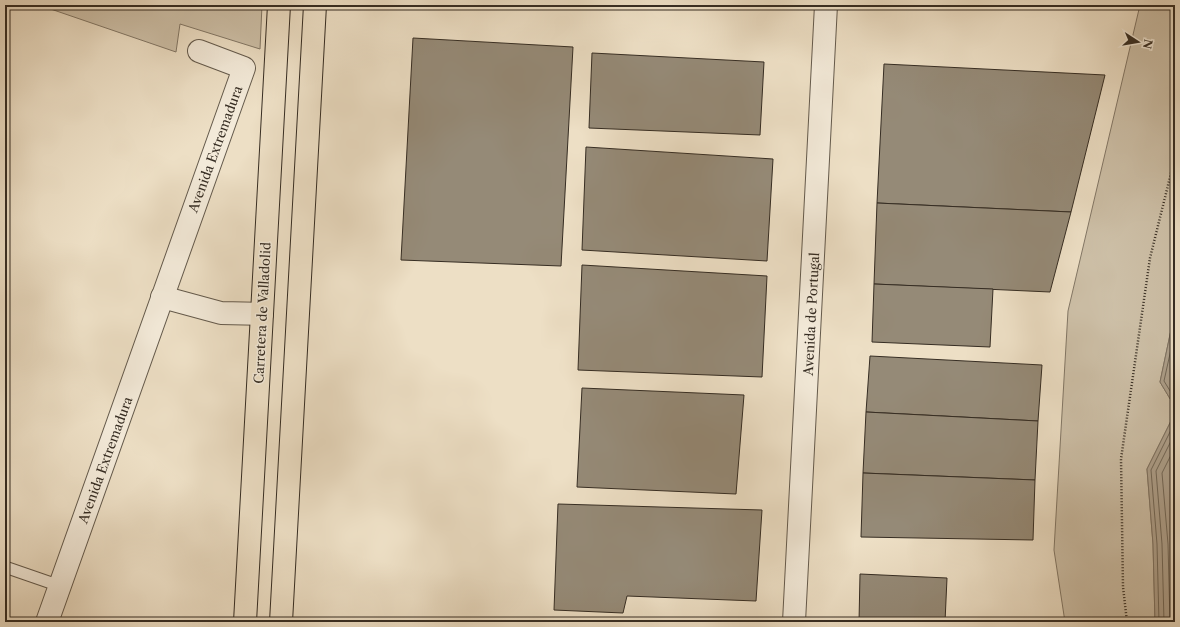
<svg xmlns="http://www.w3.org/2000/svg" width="1180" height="627" font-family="'Libre Caslon Text',serif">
<rect width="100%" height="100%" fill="#eddfc5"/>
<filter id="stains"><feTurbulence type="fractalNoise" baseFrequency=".005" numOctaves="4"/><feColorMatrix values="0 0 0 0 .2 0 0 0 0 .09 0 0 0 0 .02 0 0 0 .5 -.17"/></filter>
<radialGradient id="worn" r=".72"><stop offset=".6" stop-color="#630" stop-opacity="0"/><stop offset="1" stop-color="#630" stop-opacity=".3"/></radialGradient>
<g fill="#cec1a9" stroke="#827766">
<path d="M39,5H262L260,49L180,24L176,52Z"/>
<path d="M1140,5H1175V324L1171,330L1160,382L1175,407V413L1147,469L1153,544L1155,622H1065L1054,550L1068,311Z"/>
</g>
<g fill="#afa28e" stroke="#7f7363">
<path d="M1175,324V407L1160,382L1171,330Z"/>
<path d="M1175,413V622H1155L1153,544L1147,469Z"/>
</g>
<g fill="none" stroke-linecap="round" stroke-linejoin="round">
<g stroke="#726858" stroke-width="1">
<path d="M1175,331L1164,381L1175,399"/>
<path d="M1159,622L1157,544L1151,470L1175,422"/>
<path d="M1164,622L1162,544L1156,471L1175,433"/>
<path d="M1170,622L1168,544L1162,473L1175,447"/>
</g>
</g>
<g fill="#958a77" stroke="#362d23">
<path d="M413,38L573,47L561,266L401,260Z"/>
<path d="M592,53L764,62L760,135L589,128Z"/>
<path d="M884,64L1105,75L1071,212L877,203Z"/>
<path d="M586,147L773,159L767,261L582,250Z"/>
<path d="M877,203L1071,212L1050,292L874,284Z"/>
<path d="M582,265L767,276L762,377L578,370Z"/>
<path d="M874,284L993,289L990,347L872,342Z"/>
<path d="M870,356L1042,365L1038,421L866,412Z"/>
<path d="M582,388L744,395L736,494L577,487Z"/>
<path d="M866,412L1038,421L1035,480L863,473Z"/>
<path d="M863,473L1035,480L1033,540L861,537Z"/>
<path d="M558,504L762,510L756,601L627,596L623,613L554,610Z"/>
<path d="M860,574L947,578L945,622H859Z"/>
</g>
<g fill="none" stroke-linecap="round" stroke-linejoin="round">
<g stroke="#645a4c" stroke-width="13">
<path id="lane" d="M5,567L60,586"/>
</g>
<g stroke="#645a4c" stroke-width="24">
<g id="street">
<path d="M162,297L221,313L262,314"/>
<path d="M47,622L244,68L199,51"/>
<path d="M794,622L826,5"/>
</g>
</g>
<g stroke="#362d23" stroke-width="24">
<g id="highway">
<path d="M245,622L279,5"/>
<path d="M281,622L315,5"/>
</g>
</g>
<path stroke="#362d23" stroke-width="2.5" stroke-dasharray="1 2" stroke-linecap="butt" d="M1127,622L1123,587L1121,459L1150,258L1175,157"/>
<use href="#lane" stroke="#f3ead9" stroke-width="11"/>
<use href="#street" stroke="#f3ead9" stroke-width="22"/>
<use href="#highway" stroke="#eddfc5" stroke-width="22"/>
</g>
<g text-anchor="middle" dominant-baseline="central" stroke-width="3" stroke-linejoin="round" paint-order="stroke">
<g font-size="13" fill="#362d23" stroke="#f3ead9">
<text transform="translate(215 149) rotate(-70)">Avenida Extremadura</text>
<text transform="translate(262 313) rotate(-87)">Carretera de Valladolid</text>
<text transform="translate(811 314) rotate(-87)">Avenida de Portugal</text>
<text transform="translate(105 460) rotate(-70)">Avenida Extremadura</text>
</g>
</g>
<rect width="1180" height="627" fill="none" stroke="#eddfc5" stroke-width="20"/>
<rect x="6" y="6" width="1168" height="615" fill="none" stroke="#362d23" stroke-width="2"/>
<rect x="10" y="10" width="1160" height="607" fill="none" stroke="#362d23"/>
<g transform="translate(1138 42) rotate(102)" stroke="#f3ead9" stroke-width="3" paint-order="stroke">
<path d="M0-3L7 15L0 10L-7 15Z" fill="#362d23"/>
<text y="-6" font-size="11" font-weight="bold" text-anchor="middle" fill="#362d23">N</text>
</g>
<rect width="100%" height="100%" filter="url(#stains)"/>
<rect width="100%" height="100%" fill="url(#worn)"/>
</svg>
